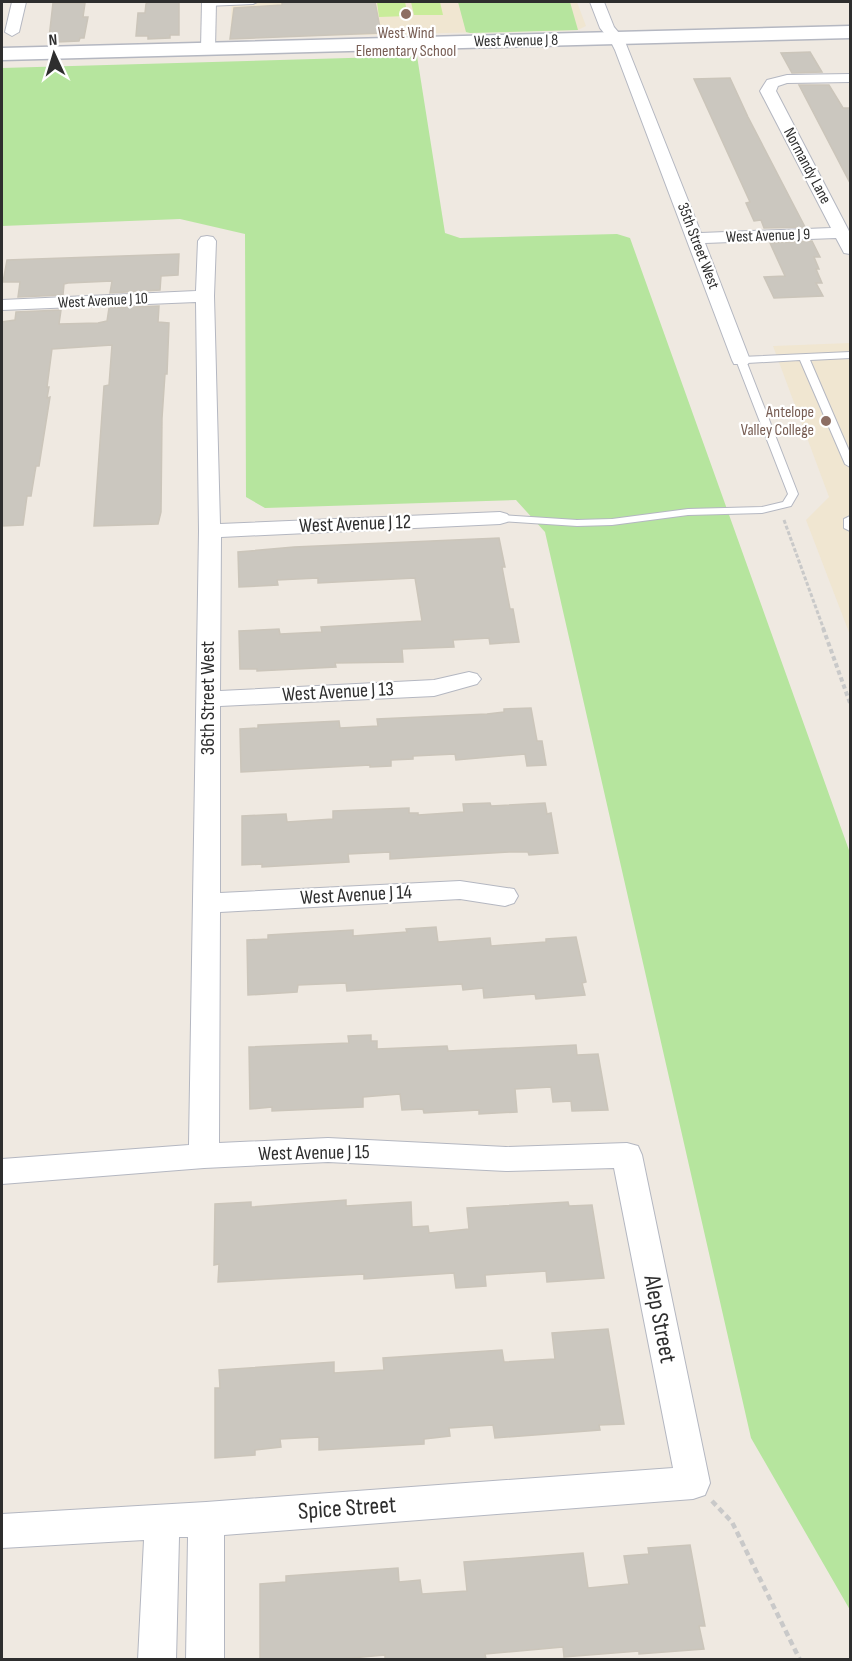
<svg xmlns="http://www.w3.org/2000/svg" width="852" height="1661" font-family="'Sofia Sans Condensed',sans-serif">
<rect width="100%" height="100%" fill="#efe9e1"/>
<g fill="#f0e6d1">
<path d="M232,2H577L586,26L578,30L230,38Z"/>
<path d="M850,343V635L806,520L829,497L773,346Z"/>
</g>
<g fill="#b6e59e">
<path d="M458,2H570L578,30L470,33L466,32Z"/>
<path d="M417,56L445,233L460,238L617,234L630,238L850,853V1610L751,1438L545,532L516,500L265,508L246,497L245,234L180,219L2,226V68Z"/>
</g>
<g fill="#c9ec9a">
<path d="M377,2H405L408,16L379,17Z"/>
<path d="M411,2H440L443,15H414Z"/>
</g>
<g fill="#cbc7bf" stroke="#cbc5ba" stroke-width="1.5">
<path d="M149,2H179V35H170V38L148,39V36H136L138,13H145L146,4Z"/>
<path d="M282,2H375L381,33L230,39L234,8L282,5Z"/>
<path d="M53,3H85L83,17H88L84,38H80L79,41L57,42V38H49Z"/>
<path d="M810,52L822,72L792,73L781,53Z"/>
<path d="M730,78L748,117L805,227L764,228L761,220L754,221L746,203L750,202L694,79Z"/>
<path d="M799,85H829L843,108H850V183Z"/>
<path d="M812,241L820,257H814L819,269H816L822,283H816L823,296L774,298L764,277L785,276L770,243Z"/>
<path d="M179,254L178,275L161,276L160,290L110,293L112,281L68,283L64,284L63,295L18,297L20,282H3L7,260Z"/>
<path d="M159,306L158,322L169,323L167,374H165L162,418L161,512L158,524L94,526L104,386L109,385L112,345L52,349L47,387H49L47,398L50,397L39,466H36L31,496H27L23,525L2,526V322L15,320L16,312L61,310L59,324L98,323L107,321L109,308Z"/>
<path d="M499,538L505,567H502L510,609H513L519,642L490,644L489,638L453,640L454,647L402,649L403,662L335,663L336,667L257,671V669H240L239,631L279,629L280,634L322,632L321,627L422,621L415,578L318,583V578L277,580L278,585L239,587L238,552L294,547Z"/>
<path d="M531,708L537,741H542L546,765L527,766L525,754L456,760L455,754L413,756V759L391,760V766L370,767V765L241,772L240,729L258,728V725L339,721L340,728L378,726L377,719L487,714L504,712V709Z"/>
<path d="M490,803L491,806L545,803L547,814L551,813L558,853L529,855L528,852H509L390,859V852L348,854L349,862L262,867V864L242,865V816L286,814L287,822L333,819V811L409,808V813H418V815L464,812L463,804Z"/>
<path d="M436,927L438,942L490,938L491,946L546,942V939L576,937L586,982L582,983L585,995L536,999L535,994L484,998L483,988L463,990L462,984L347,991L346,983L298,985L297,992L248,995L247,940L268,939V935L353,930V936L407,932L406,929Z"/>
<path d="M371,1035V1041H377V1049L447,1046L448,1051L576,1045L577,1055L598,1054L608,1110L572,1111L571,1101L553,1102L551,1087L515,1089L517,1112L479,1114V1110L424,1113L423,1109L402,1110L400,1094L363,1097V1107L272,1111V1107L250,1109L249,1047L349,1043L348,1036Z"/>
<path d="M346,1200V1206L411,1202L412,1227L428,1226L429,1233L469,1229L467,1208L568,1202L569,1206L592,1205L604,1278L547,1282L546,1271L485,1275L486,1286L456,1288L454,1273L364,1279V1274L218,1282L219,1264L214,1265L215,1204L251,1202V1207Z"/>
<path d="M608,1329L624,1424L599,1425L600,1430L495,1438L493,1425L449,1428L450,1436L424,1439V1444L319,1450V1437L280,1439L281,1447L255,1450V1455L215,1458V1388H220L219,1370L334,1362V1373L384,1370L383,1358L502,1350L504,1362L555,1359L552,1333Z"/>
<path d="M690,1545L705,1626H699L704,1649L639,1654V1651L564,1657L563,1647L485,1654L486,1659H385V1655L340,1659H260V1584L286,1582V1576L398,1568L399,1582L420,1580L422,1594L467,1591L464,1562L583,1553L588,1588L629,1584L624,1556L649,1554L648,1548Z"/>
</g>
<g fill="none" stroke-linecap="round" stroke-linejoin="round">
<g stroke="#b4b7c1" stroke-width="2">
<g id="lane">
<path d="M209,2H257L253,4L206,6L205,4Z"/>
<path d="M850,352V358L810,360L850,453V467L845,464L800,360L747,363L798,494L791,506L762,513L688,515L612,525L577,526L500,521L494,518L500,515L577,520L612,519L688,509L762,507L783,502L788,494L736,360L741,357Z"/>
<path d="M850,516V531L844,528V519Z"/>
</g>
</g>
<g stroke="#b4b7c1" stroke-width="2">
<g id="street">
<path d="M12,2H26L19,32L12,36L5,32Z"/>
<path d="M202,2H216L215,49L208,53L201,49Z"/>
<path d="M590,2H604L614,27L624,39L701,233L831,228L760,91L767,80L787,75L850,74V82L787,83L778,86L776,91L850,233V254L844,253L836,238L705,243L750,360L748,364H734L732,360L615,50L610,40L600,28Z"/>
<path d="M207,236L213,237L216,241L214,296L220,524L500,512L507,514L511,518L507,522L500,524L221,537L220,691L434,680L469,672L477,674L481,679L477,684L434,696L220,706V893L460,881L514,889L518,896L514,903L505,906L460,899L220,912L219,1143L328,1138L506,1147L627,1143L638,1146L642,1155L710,1483L705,1495L693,1499L224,1535V1660H186L188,1537H179L176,1660H138L144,1540L2,1548V1514L206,1502L673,1468L614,1168L506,1171L328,1162L204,1168L2,1184V1159L189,1145L199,531L196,302L2,310V300L196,291L198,241L201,237Z"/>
</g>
</g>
<g stroke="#b4b7c1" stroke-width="3">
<path id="secondary" d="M850,26V38L2,60V48Z"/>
</g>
<path stroke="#c9c9c9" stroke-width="3" stroke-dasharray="4 2" stroke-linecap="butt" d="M784,520L824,630"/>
<path stroke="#c9c9c9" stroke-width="4" stroke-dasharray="4.5 3" stroke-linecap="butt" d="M823,628L850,703"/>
<path stroke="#c9c9c9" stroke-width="4.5" stroke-dasharray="6 4" stroke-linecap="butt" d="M712,1501L732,1522L800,1660"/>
<use href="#lane" fill="#fff" fill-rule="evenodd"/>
<use href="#street" fill="#fff" fill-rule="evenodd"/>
<use href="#secondary" fill="#fff" fill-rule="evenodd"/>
</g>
<g fill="#8d6e63" stroke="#fff" stroke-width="2">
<circle cx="406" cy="14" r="6"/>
<circle cx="826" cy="421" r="6"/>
</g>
<g text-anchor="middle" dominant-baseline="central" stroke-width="4.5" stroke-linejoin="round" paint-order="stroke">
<g font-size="16" fill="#785e54" stroke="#fff">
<text x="406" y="33">West Wind<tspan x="406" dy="18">Elementary School</tspan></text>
<text x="814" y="412" text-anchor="end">Antelope<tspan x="814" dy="18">Valley College</tspan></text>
</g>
<g font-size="16" fill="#2e2e2e" stroke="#fff">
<text transform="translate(516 41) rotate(-1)">West Avenue J 8</text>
<text transform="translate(807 166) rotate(62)">Normandy Lane</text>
<text transform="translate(768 236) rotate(-2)">West Avenue J 9</text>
<text transform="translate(698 246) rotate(69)">35th Street West</text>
<text transform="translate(103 301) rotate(-3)">West Avenue J 10</text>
</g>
<g font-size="20" fill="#2e2e2e" stroke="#fff">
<text transform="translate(355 524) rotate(-2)">West Avenue J 12</text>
<text transform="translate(338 692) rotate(-3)">West Avenue J 13</text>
<text transform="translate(208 698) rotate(-90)">36th Street West</text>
<text transform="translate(356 895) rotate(-3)">West Avenue J 14</text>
<text transform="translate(314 1153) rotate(-1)">West Avenue J 15</text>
</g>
<g font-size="24" fill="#2e2e2e" stroke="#fff">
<text transform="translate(660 1319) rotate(79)">Alep Street</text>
<text transform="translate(347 1508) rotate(-4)">Spice Street</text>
</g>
</g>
<rect width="852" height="1661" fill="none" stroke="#2e2e2e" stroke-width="6"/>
<g transform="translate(54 54) rotate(356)" stroke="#ffffff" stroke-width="4.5" paint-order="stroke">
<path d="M0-4.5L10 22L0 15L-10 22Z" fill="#2e2e2e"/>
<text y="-9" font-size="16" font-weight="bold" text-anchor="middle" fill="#2e2e2e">N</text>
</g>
</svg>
